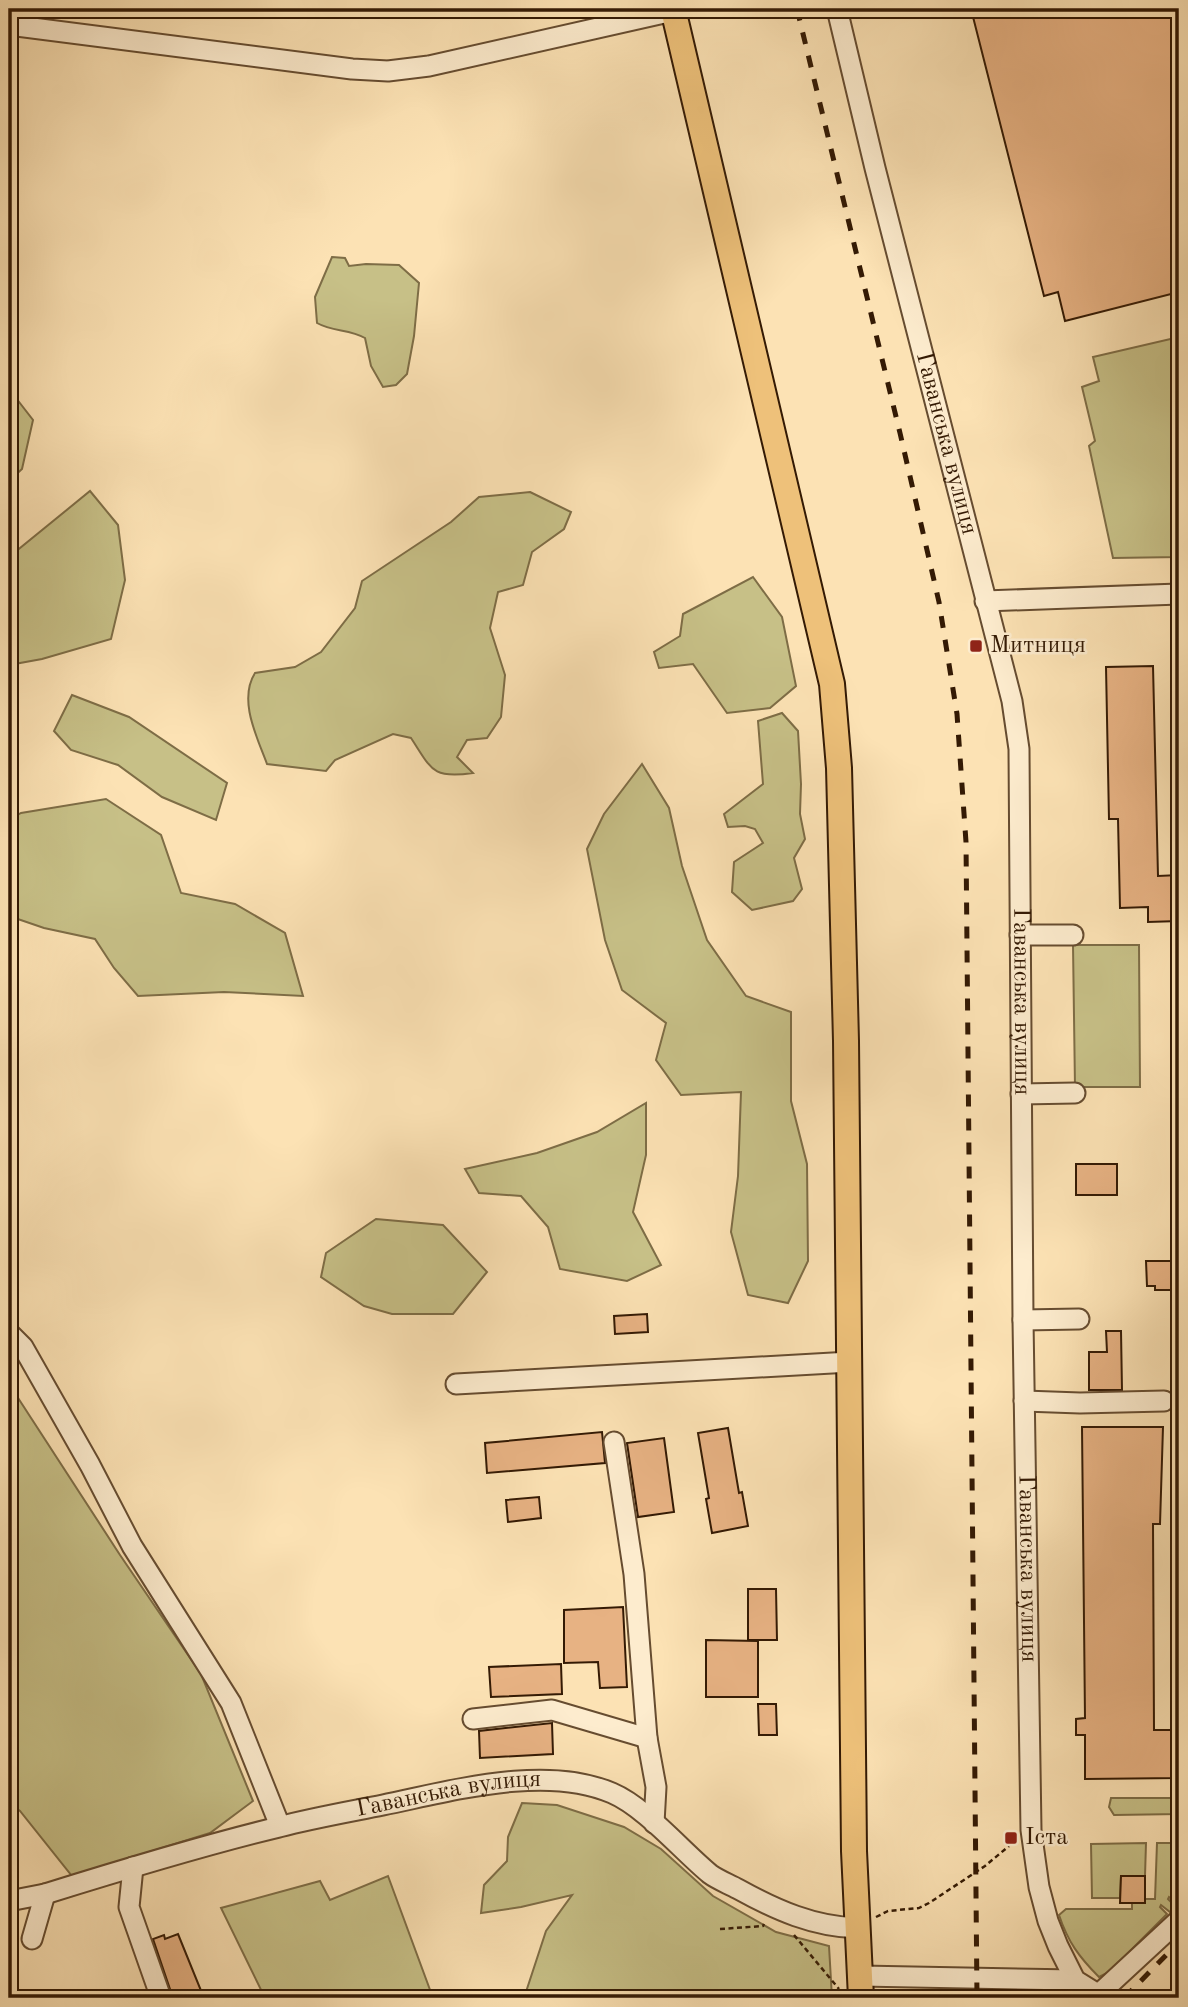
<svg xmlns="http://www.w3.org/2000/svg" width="1188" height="2007" font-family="'Old Standard TT',serif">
<rect width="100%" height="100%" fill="#fce2b4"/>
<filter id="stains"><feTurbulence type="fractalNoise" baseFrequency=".00286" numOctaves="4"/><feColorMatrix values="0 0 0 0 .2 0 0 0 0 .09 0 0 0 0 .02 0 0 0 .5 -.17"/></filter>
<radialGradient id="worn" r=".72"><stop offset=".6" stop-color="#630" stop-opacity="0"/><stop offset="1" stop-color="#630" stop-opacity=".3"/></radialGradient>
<g fill="#c7c087" stroke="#7e6d46" stroke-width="2">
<path d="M332,257L345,258L349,266L366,264L399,265L419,283L414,336L407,374L396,385L383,387L371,366L365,338C349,329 333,332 317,323L315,297Z"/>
<path d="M1179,337V557L1113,558L1089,446L1095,441L1082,387L1099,381L1093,357Z"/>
<path d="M9,389L33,420L22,469L9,481Z"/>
<path d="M90,491L118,525L125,580L111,639L42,659L9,665V557Z"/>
<path d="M530,492L571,512L564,529L532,552L523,585L498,592L490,628L505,675L501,717L487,738L467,740L457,757L473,773C432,779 432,770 411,738L393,734L335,760L326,771L267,764C257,737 238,700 255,673L295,667L321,652L355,608L362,581L451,522L479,497Z"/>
<path d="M753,577L782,617L796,686L770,708L727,713L693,664L659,668L654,652L680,636L683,614Z"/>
<path d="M72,695L129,717L227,783L216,820L162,797L118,765L71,750L54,731Z"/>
<path d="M782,713L798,731L801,784L800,814L805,839L794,858L802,889L793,901L752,910L732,892L734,862L763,843L755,829L745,826L728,827L724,814L763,784L758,721Z"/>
<path d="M642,764L669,808L682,866L707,940L746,996L791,1012V1101L807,1164L808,1261L788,1303L748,1295L731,1232L738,1176L741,1092L681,1095L656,1060L666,1023L622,990L605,940L587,849L604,814Z"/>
<path d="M106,799L161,835L181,893L235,904L285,933L303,996L224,992L138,996L114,968L95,939L44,928L9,916V820L21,813Z"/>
<path d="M1073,945H1139L1140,1087H1075Z"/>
<path d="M646,1103V1155L633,1212L661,1265L627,1281L560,1269L548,1227L521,1196L479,1193L465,1169L537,1153L597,1132Z"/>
<path d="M376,1219L443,1225L487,1272L453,1314H392L364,1306L321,1277L326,1253Z"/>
<path d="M9,1384L120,1555L201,1674L253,1801L210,1833L72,1876L20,1811L9,1803Z"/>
<path d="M1111,1798H1179V1814L1114,1815L1109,1807Z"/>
<path d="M522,1803L557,1805L624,1827L661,1849L713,1896L776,1932L829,1946L832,1998H524L546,1931L572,1895L521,1907L481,1913L484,1885L507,1861L508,1837Z"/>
<path d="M1146,1843L1145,1876H1121L1120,1898H1092L1091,1844Z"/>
<path d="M1157,1843H1179V1902L1178,1904L1169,1897L1168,1899L1175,1906L1170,1912L1161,1905L1160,1907L1167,1914L1109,1972L1099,1977C1079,1957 1068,1942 1059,1915L1066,1909H1132V1903H1145V1899H1155Z"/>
<path d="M388,1876L433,1998H265L221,1908L320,1881L330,1900Z"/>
</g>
<g fill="#e7b283" stroke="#341a04" stroke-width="2">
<path d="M971,9H1179V292L1065,321L1058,292L1044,296Z"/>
<path d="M1153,666L1158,876L1179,875V921L1148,922V907L1120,908L1118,819H1109L1106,667Z"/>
<rect x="1076" y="1164" width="41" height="31"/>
<path d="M1146,1261H1179V1286L1172,1287V1290H1155V1286H1147Z"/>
<path d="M647,1314L648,1332L615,1334L614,1316Z"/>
<path d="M1106,1331H1121L1122,1390H1089V1352H1107Z"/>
<path d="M1082,1427H1163L1160,1524H1153L1154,1730H1179V1778L1085,1779V1735H1076V1719L1085,1718Z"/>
<path d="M728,1428L739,1493L742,1492L748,1526L712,1533L706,1499L709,1498L698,1433Z"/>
<path d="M602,1432L605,1463L487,1473L485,1443Z"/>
<path d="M664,1438L674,1512L638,1517L627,1443Z"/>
<path d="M539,1497L541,1518L508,1522L506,1500Z"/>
<path d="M748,1589H776L777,1640H748Z"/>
<path d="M623,1607L627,1687L600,1688L598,1662L564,1663V1610Z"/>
<path d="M706,1640L758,1641V1697H706Z"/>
<path d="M561,1664L562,1694L491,1697L489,1667Z"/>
<path d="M758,1704H776L777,1735H759Z"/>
<path d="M552,1723L553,1754L480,1758L479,1731Z"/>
<path d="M1121,1876H1145V1903H1120Z"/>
<path d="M178,1934L204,1998H173L153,1939L164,1935L165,1939Z"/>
</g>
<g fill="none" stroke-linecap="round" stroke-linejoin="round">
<g stroke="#664c30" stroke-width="23">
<g id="minor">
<path id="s1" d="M837,9L875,168L1012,701L1019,749L1023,1320L1031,1830L1039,1887L1048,1921L1058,1946L1075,1980L1104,1998"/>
<path d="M9,25L352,69L388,71L429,66L673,11"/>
<path d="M985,601L1179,594"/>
<path d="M1020,935H1073"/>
<path d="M1021,1094L1075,1093"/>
<path d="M1023,1320L1079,1319"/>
<path d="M9,1333L23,1347L90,1465L132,1546L231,1703L280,1826"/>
<path d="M456,1384L850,1362"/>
<path d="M1024,1401L1080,1403L1164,1401"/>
<path d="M614,1442L634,1574L647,1738L656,1787L654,1823"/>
<path d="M473,1719L552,1710L647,1738"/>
<path d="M133,1867L129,1907L161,1998"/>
<path id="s2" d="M9,1901L45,1894C122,1870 200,1846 279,1827C313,1818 348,1812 383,1805C452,1791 545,1764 612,1793C645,1807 682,1851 710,1874C718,1880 729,1884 738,1889C776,1910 814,1927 858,1928"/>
<path d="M32,1939L45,1894"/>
<path d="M861,1976L1075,1980"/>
<path d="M1099,1994L1179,1920"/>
</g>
</g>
<g stroke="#341a04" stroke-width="28">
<path id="major" d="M673,9L832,684L839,768L846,1041L854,1851L861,1998"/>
</g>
<g stroke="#341a04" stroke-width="2.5" stroke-dasharray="5 3.5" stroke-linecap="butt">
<path d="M876,1917L888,1911L919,1908L929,1903L985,1866L1009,1846"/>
<path d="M720,1929L763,1926L764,1924"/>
<path d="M794,1935L839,1989"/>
</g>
<use href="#minor" stroke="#fdecce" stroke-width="19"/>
<use href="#major" stroke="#eec17a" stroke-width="24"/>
<g stroke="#341a04" stroke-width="5" stroke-dasharray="12 12" stroke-linecap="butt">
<path d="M797,9L900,433L939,602L957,714L966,842L977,1998"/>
<path d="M1124,1998L1179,1942"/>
</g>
</g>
<g fill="#8f2418" stroke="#fdecce" stroke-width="2.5">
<rect x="969" y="639" width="14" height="14" rx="3.5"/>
<rect x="1004" y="1831" width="14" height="14" rx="3.5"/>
</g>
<g text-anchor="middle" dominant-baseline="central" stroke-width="5" stroke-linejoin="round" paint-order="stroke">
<g font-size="24" fill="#341a04" stroke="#fdecce">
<text stroke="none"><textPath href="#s1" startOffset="448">Гаванська вулиця</textPath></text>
<text stroke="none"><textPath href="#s1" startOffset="1015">Гаванська вулиця</textPath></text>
<text stroke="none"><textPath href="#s1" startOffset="1582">Гаванська вулиця</textPath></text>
<text stroke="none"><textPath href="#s2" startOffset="453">Гаванська вулиця</textPath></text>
</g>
<g font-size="24" fill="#341a04" stroke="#fdecce" text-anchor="start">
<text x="990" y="646">Митниця</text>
<text x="1025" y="1838">Іста</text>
</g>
</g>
<rect width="1188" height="2007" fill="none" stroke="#fce2b4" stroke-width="35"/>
<rect x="10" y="10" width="1167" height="1986" fill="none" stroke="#341a04" stroke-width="3.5"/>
<rect x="18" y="18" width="1153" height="1972" fill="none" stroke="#341a04" stroke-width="2"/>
<rect width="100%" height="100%" filter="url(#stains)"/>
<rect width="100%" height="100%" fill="url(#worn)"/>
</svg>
